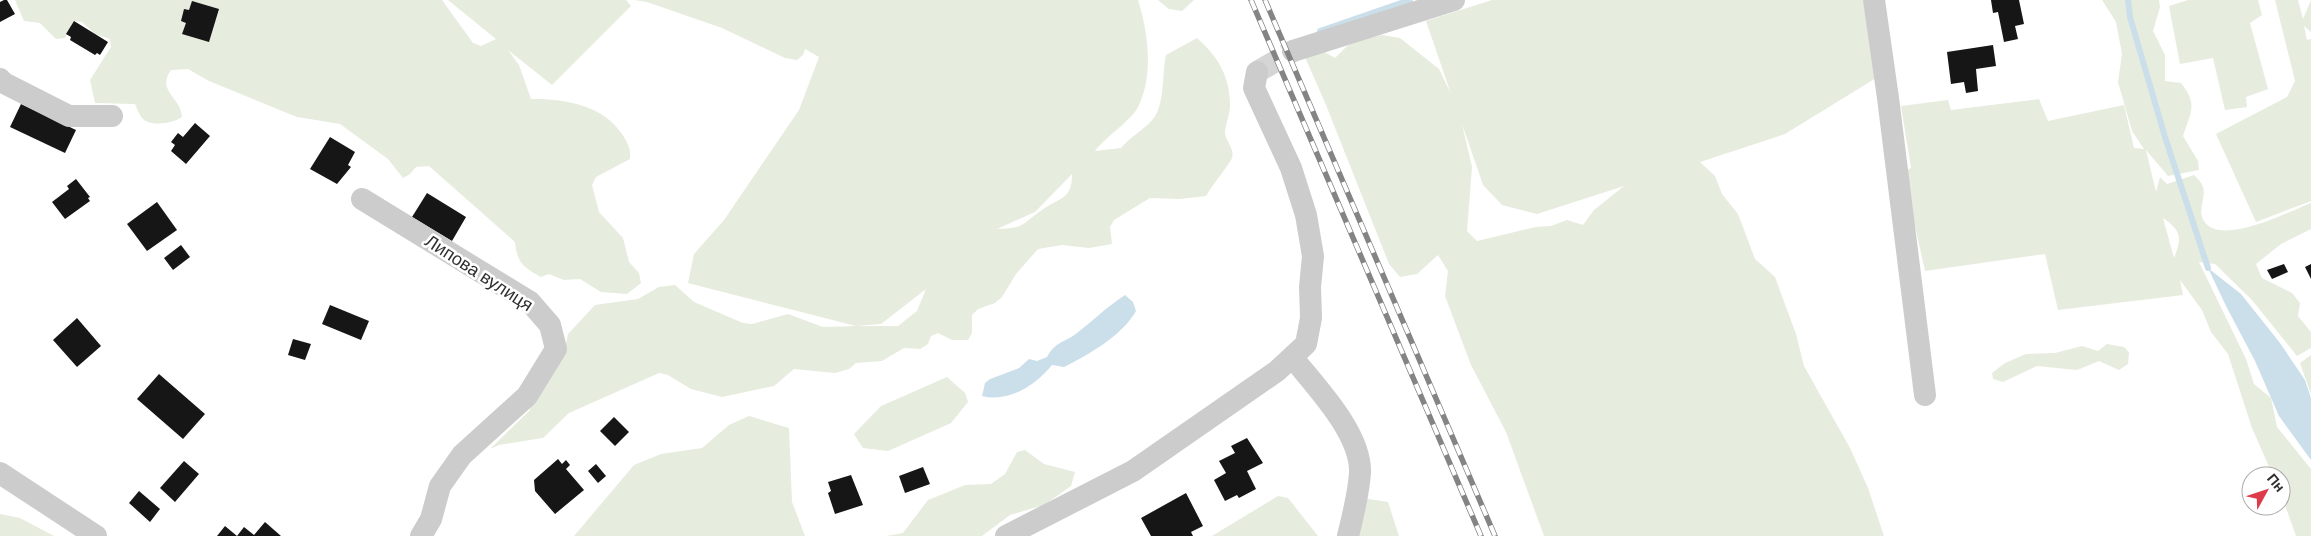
<svg xmlns="http://www.w3.org/2000/svg" width="2311" height="536" font-family="Helvetica,sans-serif">
<rect width="100%" height="100%" fill="#fff"/>
<g fill="#e6ecde" fill-rule="evenodd">
<path d="M15,0H442L473,43L481,46L496,39L448,0H626L631,6L552,85L508,50L519,65L531,99C563,98 603,105 622,134C628,144 631,148 630,159L596,177L592,185L599,212L623,238L629,262L639,273L641,283L627,294L601,292L580,279L564,280L549,274L541,277C523,267 517,263 515,242L429,166L416,167L410,174L403,178L388,159L340,124L297,117L209,81L188,69L171,70C156,91 181,97 182,117C174,123 151,127 143,119C140,116 137,109 135,104L95,103L90,80L111,47L110,39L95,34L82,22L74,21L65,38L56,39L40,23L24,21Z"/>
<path d="M635,0H1138C1148,31 1154,76 1138,107C1131,121 1105,137 1095,151L1121,148C1131,136 1144,130 1153,119C1165,105 1162,73 1166,55L1197,38C1218,56 1230,77 1230,105C1230,114 1226,123 1225,132C1225,141 1235,148 1232,158C1231,162 1211,187 1206,196L1180,199L1150,198L1114,220L1110,227L1112,244L1089,248L1062,245L1038,249L1016,274L1002,297L995,303L978,309L972,315V333L968,340H952L938,333L931,336L928,344L920,349L904,348L882,361L856,363L849,369L835,373L794,369L774,386L722,397L691,389L668,375L659,373L569,413L543,438L499,445L490,449L530,410L532,395L565,349L568,334L595,305L638,299L659,287L675,285L694,302L743,323L752,324L788,314L823,327L856,326L688,283L694,254L724,220L799,110L819,57L805,49L803,55L797,60L785,58L722,28L647,2ZM1072,174C1072,200 1060,197 1042,210C1020,225 1026,228 997,229L1035,212ZM926,289L917,311L898,326H856L881,324Z"/>
<path d="M1158,0H1194L1182,11L1169,9Z"/>
<path d="M1492,0H1863L1876,78L1785,134L1700,162L1715,176L1722,194L1738,214L1755,259L1775,277L1796,334L1804,366L1850,448L1868,488L1884,536H1544L1506,432L1471,365L1445,296L1448,271L1438,255L1417,274L1400,277L1389,264L1326,105L1305,57L1321,50L1335,58L1347,46L1363,39L1382,35L1400,38L1439,69L1451,94L1426,21ZM1462,124L1483,185L1502,205L1537,214L1624,186L1594,210L1583,225L1567,220L1551,226L1536,227L1477,241L1467,231L1472,167Z"/>
<path d="M2102,0H2159L2160,7L2153,31L2165,55V81L2181,83C2198,104 2191,112 2183,136L2198,161L2199,170L2168,176L2146,150L2156,192L2160,177L2167,184L2194,175C2197,178 2202,183 2203,187C2206,196 2199,208 2202,217C2214,251 2290,211 2311,203V229L2281,244L2256,264L2262,278L2292,293L2300,303L2298,316L2311,332V348L2297,356L2252,300L2215,264L2199,262L2246,359L2254,384L2271,398L2277,427L2311,469V536H2296L2281,494V476H2273L2252,428L2228,354L2211,332L2202,310L2180,280L2183,295L2058,310L2045,254L1925,271L1903,172L1911,168L1901,106L1948,100L1951,110L2039,99L2048,121L2124,105L2134,148L2144,149L2132,131L2118,82L2122,54L2116,22ZM2163,218C2182,231 2182,238 2174,258Z"/>
<path d="M2188,0H2258L2262,15L2250,23L2268,89L2246,97L2247,107L2225,110L2213,58L2180,64L2169,6Z"/>
<path d="M2275,0H2298L2303,19L2311,0V32L2304,26L2307,40L2311,39V201L2256,222L2216,134L2287,97L2295,81Z"/>
<path d="M2107,344L2124,347L2129,352L2128,364L2119,370L2099,361L2077,370L2037,366L2003,382L1993,379L1992,373L2005,363L2026,354L2055,353L2082,346L2098,351Z"/>
<path d="M2311,355V394L2300,363Z"/>
<path d="M947,377L965,393L968,402L951,423L888,451L863,448L854,434L881,406Z"/>
<path d="M749,416L789,428L792,502L805,536H574L634,465L661,454L702,448L729,425Z"/>
<path d="M1025,450L1044,464L1075,472L1071,486L1044,505L1010,515L982,536H886L903,533L928,500L965,485L991,484L1005,474L1017,452Z"/>
<path d="M1278,496L1288,498L1318,536H1212Z"/>
<path d="M1362,498L1388,502L1399,536H1349Z"/>
<path d="M0,514L20,518L54,536H0Z"/>
</g>
<g fill="#cbdfea">
<path d="M2208,268L2241,294L2280,343L2305,380L2311,398V460L2279,416L2255,361L2226,306Z"/>
<path d="M1125,295L1133,302L1136,311C1122,336 1088,355 1064,367L1052,365C1036,385 1009,403 982,396L985,383L990,379L1019,368L1029,359L1037,361L1047,357C1054,344 1061,343 1073,336C1091,323 1106,307 1125,295Z"/>
</g>
<g fill="none" stroke-linecap="round" stroke-linejoin="round">
<g stroke="#cbdfea" stroke-width="6">
<path d="M2128,0L2130,17L2165,137L2208,268"/>
<path d="M1320,31L1410,0"/>
</g>
</g>
<g fill="#161616">
<path d="M4,0H7L15,14L0,22V2Z"/>
<path d="M1991,0H2019L2024,24L2015,26L2018,39L2004,42L1998,12L1993,13Z"/>
<path d="M192,1L219,9L209,42L182,34L186,23L181,21L184,9L189,10Z"/>
<path d="M74,21L108,42L100,55L97,53L95,55L70,40L71,37L66,34Z"/>
<path d="M1993,45L1996,66L1976,69L1978,91L1966,93L1964,82L1951,84L1947,52Z"/>
<path d="M21,104L76,130L65,153L10,127Z"/>
<path d="M195,123L210,136L186,164L171,151L175,145L171,142L178,133L183,137Z"/>
<path d="M330,137L355,152L348,165L351,167L337,184L310,169Z"/>
<path d="M76,179L90,197L88,198L90,201L65,219L52,202L69,189L67,186Z"/>
<path d="M427,193L466,217L452,241L412,217Z"/>
<path d="M157,202L177,230L147,251L127,224Z"/>
<path d="M181,245L190,257L173,270L164,258Z"/>
<path d="M2284,264L2288,272L2272,279L2267,270Z"/>
<path d="M2311,264V279L2305,267Z"/>
<path d="M330,305L369,321L361,340L322,324Z"/>
<path d="M77,318L101,346L77,367L53,340Z"/>
<path d="M293,339L311,344L305,360L288,355Z"/>
<path d="M159,374L205,414L183,439L137,399Z"/>
<path d="M614,417L629,432L615,446L600,431Z"/>
<path d="M1247,438L1263,463L1247,471L1256,489L1239,498L1237,495L1225,501L1214,480L1226,473L1219,461L1235,453L1231,446Z"/>
<path d="M558,459L562,464L566,460L570,465L566,469L584,490L555,514L535,491L534,480Z"/>
<path d="M184,461L199,474L175,502L160,488Z"/>
<path d="M596,464L606,476L598,483L588,471Z"/>
<path d="M923,467L930,484L905,493L899,476Z"/>
<path d="M851,475L863,505L835,514L828,493L831,491L828,482Z"/>
<path d="M139,491L160,509L150,522L129,503Z"/>
<path d="M1186,493L1203,526L1191,532L1193,536H1151L1141,518Z"/>
<path d="M265,522L281,536H217L225,526L237,536L244,527L254,535Z"/>
</g>
<g fill="none" stroke-linecap="round" stroke-linejoin="round">
<path stroke="#d5d5d5" stroke-width="22" stroke-dasharray="22 11" stroke-linecap="butt" d="M1257,72L1293,51"/>
<g stroke="#ccc" stroke-width="22">
<path d="M1874,0L1888,98L1925,395"/>
<path d="M1293,51L1454,0"/>
<path d="M0,79L4,83L69,116H112"/>
<path d="M362,199L530,302L550,325L556,349L527,396L462,455L440,486L431,519L421,536"/>
<path d="M1293,358C1316,387 1361,433 1360,472C1359,493 1353,515 1348,536"/>
<path d="M0,473L96,536"/>
<path d="M1006,536L1133,471L1277,371L1306,344L1311,318L1310,287L1313,256L1306,215L1291,168L1254,88L1257,72"/>
</g>
<g stroke="#848484" stroke-width="5.5">
<g id="rail">
<path d="M1251,0L1481,536"/>
<path d="M1265,0L1495,536"/>
</g>
</g>
<use href="#rail" stroke="#fff" stroke-width="4" stroke-dasharray="11" stroke-linecap="butt"/>
</g>
<g text-anchor="middle" dominant-baseline="central" stroke-width="5" stroke-linejoin="round" paint-order="stroke">
<g font-size="18" fill="#2f2f2f" stroke="#fff">
<text transform="translate(479 273) rotate(33)">Липова вулиця</text>
</g>
</g>
<g transform="translate(2266 491) rotate(50)"><circle r="24" fill="#ffffff" stroke="#acacac"/>
<path d="M0-4L9 19L0 12L-9 19Z" fill="#dd3b49"/>
<text y="-8" font-size="14" font-weight="bold" text-anchor="middle" fill="#2f2f2f">Пн</text>
</g>
</svg>
